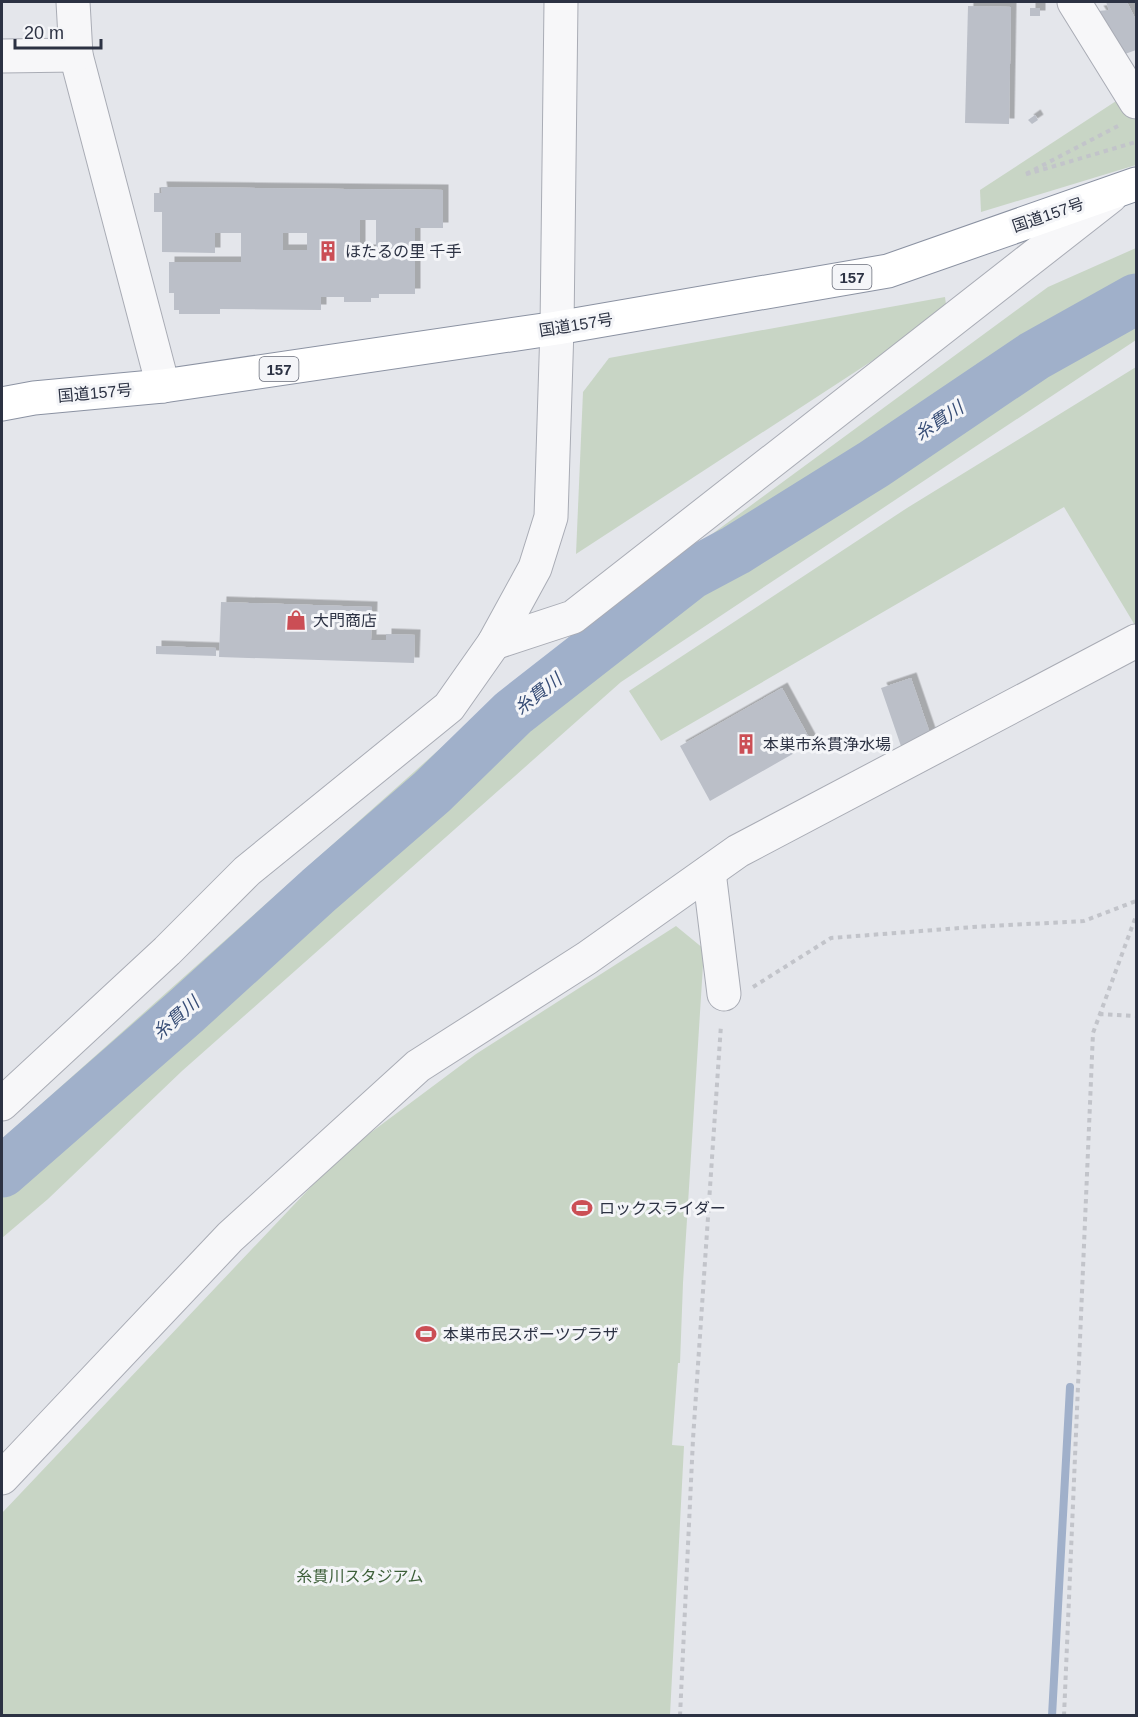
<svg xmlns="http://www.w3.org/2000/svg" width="1138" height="1717" font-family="Helvetica,'Noto Sans JP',sans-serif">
<defs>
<filter id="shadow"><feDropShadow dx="5.5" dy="-5.5" stdDeviation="0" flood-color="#0004"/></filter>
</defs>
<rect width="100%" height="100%" fill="#e4e6eb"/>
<g fill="#c8d5c5">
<path d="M1136,88V165L981,212L980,190Z"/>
<path d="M1136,248V340L621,682L182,1071L48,1199L2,1238V1139L534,665L1048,287Z"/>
<path d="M945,297L947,312L576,554L583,392L609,358Z"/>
<path d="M1136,367V627L1064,507L661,741L629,691L907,508Z"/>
<path d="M676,926L704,949L683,1283L680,1363H678L672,1445L684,1446L670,1715H2V1513L342,1154L476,1054Z"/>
</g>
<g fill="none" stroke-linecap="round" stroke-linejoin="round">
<path stroke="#a0b0ca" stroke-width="8" d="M1052,1716L1070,1387"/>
<path stroke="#a0b0ca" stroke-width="51" d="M2,1172L185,1012L319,890L432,792L513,713L691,574L736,550L874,464L1034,356L1136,299"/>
</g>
<g fill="#bbbfc8" fill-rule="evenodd" filter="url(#shadow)">
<path d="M1106,2H1127L1136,20V50L1125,54L1098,11L1109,10Z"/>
<path d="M968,6L1011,7L1009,124L965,123Z"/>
<rect x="1030" y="8" width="10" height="8"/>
<path d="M1035,115L1038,120L1032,124L1028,120Z"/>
<path d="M161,187L443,190V228H415V294H379V298H371V302H344V297H321V310L220,309V314H179V310H174V293H169V262H241V233H215V253L162,252V212H154V193H162ZM360,220H376V250H360ZM283,233H307V250H283Z"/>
<path d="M221,602L372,607L371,640H386V634L415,635L414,663L219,657Z"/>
<path d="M156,646L216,648V656L156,654Z"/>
<path d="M911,678L932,739L902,749L881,688Z"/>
<path d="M782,688L812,743L710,801L680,746Z"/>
</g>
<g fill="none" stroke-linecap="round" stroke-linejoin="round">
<g stroke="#a9acb5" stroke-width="35">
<g id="minor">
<path d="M73,2L76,55L163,386"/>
<path d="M1074,2L1136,102"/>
<path d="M2,56L76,55"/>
<path d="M494,643L573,617L1111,196"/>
<path d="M709,872L724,994"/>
<path d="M2,1104L167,951L247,871L449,707L494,643L535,568L551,517L557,328L561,2"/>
<path d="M2,1478L230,1237L418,1066L587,958L738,851L1136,641"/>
</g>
</g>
<g stroke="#8b92a2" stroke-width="35">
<path id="highway" d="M2,404L34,398L163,386L557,328L888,271L1136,184"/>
</g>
<g stroke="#c2c4ca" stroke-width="4" stroke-dasharray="4.5 4.5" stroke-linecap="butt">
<path d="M1118,126L1024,175L1136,142"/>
<path d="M753,987L831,938L973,927L1084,921L1136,901"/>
<path d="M1099,1014L1136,1016"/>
<path d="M680,1716L693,1439L721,1025"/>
<path d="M1064,1716L1093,1033L1136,916"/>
</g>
<use href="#minor" stroke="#f7f7f9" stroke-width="33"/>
<use href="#highway" stroke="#fff" stroke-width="33"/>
</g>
<defs>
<g id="building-bare" transform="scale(1.62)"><path d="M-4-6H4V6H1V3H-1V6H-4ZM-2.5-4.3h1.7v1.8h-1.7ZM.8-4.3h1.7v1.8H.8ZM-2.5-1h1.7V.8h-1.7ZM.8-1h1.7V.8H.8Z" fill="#cb4e55" stroke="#f4f5f8" stroke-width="2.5" paint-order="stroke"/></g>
<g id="shop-bare" transform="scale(1.62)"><path d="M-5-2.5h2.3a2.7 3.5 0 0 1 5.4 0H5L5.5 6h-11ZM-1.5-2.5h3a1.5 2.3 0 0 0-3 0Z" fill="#cb4e55" stroke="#f4f5f8" stroke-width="2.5" paint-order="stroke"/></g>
<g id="stadium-bare" transform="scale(1.62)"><path d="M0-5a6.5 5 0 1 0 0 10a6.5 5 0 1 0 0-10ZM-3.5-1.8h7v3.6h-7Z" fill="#cb4e55" stroke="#f4f5f8" stroke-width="2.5" paint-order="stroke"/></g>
</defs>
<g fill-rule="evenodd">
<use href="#building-bare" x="328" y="251"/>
<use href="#shop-bare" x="296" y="620"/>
<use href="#building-bare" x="746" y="744"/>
<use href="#stadium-bare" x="582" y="1208"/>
<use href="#stadium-bare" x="426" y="1334"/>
</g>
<g text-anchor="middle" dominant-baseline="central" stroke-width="6" stroke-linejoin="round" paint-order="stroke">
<g fill="#f4f5f8" stroke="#686c79" stroke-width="1.5">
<rect x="832.5" y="265" width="39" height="24" rx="4.5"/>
<rect x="259.5" y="357" width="39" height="24" rx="4.5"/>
</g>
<g font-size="15" font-weight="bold" fill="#2c3243">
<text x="852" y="277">157</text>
<text x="279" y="369">157</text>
</g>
<g font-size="16" fill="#2c3243" stroke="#f4f5f8">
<text transform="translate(1048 215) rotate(-19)">国道157号</text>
<text transform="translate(576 325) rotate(-9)">国道157号</text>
<text transform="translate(95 393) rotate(-5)">国道157号</text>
</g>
<g font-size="16" fill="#2c3243" stroke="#f4f5f8" text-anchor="start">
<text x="345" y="251">ほたるの里 千手</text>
<text x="313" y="620">大門商店</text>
<text x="763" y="744">本巣市糸貫浄水場</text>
<text x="599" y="1208">ロックスライダー</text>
<text x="443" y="1334">本巣市民スポーツプラザ</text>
</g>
<g font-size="16" fill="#3d5f39" stroke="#f4f5f8">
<text x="360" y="1576">糸貫川スタジアム</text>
</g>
<g font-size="18" font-style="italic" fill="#374d76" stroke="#f4f5f8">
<text transform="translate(939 421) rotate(-34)">糸貫川</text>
<text transform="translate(538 694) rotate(-38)">糸貫川</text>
<text transform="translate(176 1018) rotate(-41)">糸貫川</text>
</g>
</g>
<rect width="1138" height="1717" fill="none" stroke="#2c3243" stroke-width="6"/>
<path d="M15 39v9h86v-9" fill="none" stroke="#2c3243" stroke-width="3"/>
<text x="24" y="39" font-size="18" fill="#2c3243" stroke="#f4f5f8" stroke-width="4.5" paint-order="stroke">20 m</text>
</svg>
